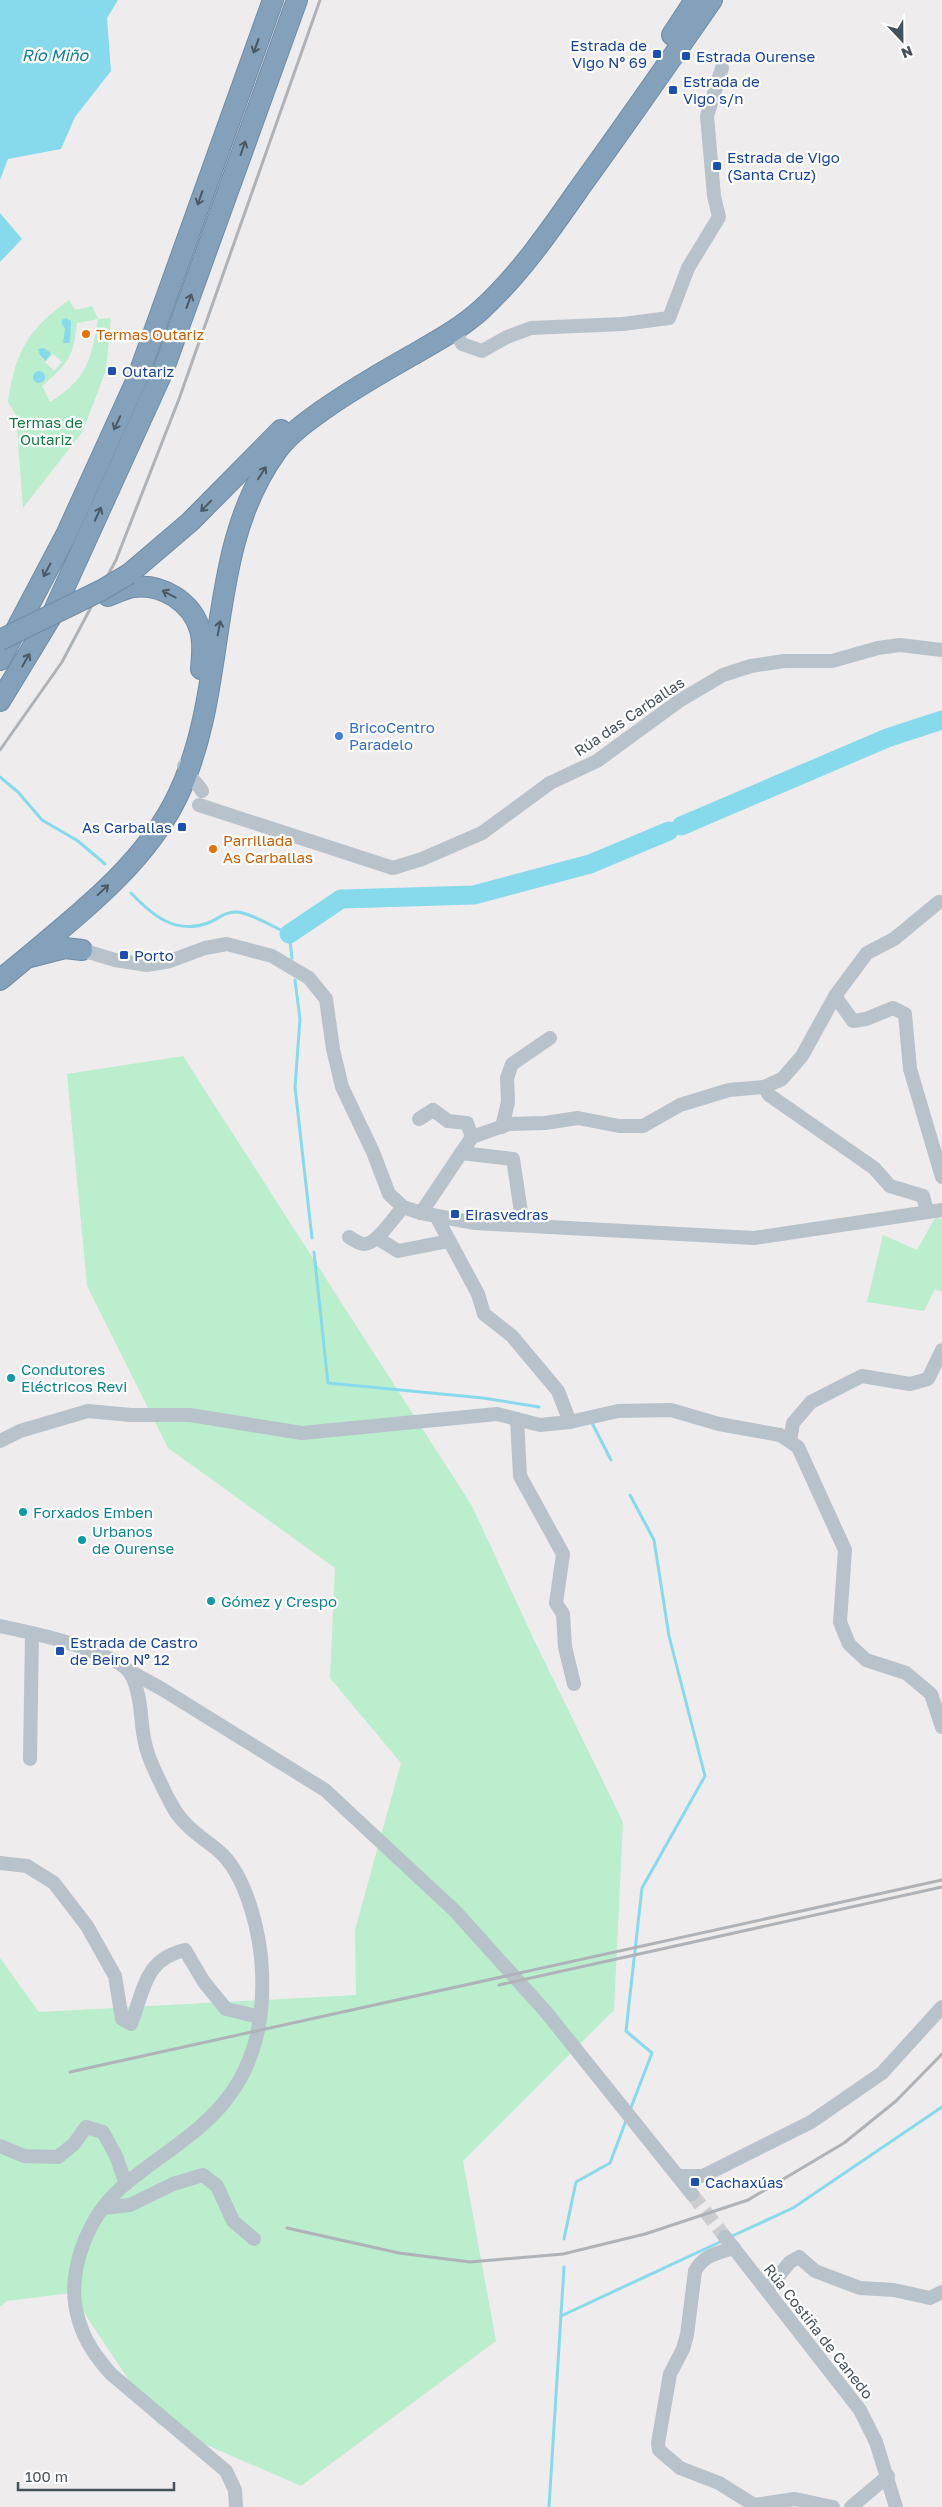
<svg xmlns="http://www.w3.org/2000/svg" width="942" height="2507" font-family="'Golos Text',sans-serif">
<rect width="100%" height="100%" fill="#efeced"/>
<g fill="#baeecc" fill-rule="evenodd">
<path d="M69,300L75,310L92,306L98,319L111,318L106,370L83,431L23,508L16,415L8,402C15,352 28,329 69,300ZM98,319C91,361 87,379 50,402L42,386C68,363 73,359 77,323ZM53,354L62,362L54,371L45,362Z"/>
<path d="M183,1056L472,1506L534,1640L623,1822L614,2010L463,2161L496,2341L301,2486L158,2424L71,2293L7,2301L0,2307V1958L39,2012L356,1995L355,1930L401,1763L330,1678L335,1568L168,1448L87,1286L67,1074Z"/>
<path d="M936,1216L942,1220V1292L935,1289L924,1311L867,1302L883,1235L917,1250Z"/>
</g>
<g fill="#87daeb">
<path d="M0,0H118L107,18L111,71L75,117L61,149L8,159L0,180Z"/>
<path d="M0,213L22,239L0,262Z"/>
<path d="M66,318L71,321L70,343H63L65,329L62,324V320Z"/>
<path d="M44,348L51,353L46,361L40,355L38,349Z"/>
<circle cx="39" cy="377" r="6"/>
</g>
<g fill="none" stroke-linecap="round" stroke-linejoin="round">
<g stroke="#87daeb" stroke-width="3">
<path d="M0,777L18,792L42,820L78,841L105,864"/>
<path d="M131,893C152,915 175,935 208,923C219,919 223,912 236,912C250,912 275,928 289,934L292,958"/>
<path d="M295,980L300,1019L295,1087L312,1238"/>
<path d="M314,1252L328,1383L483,1398L539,1407"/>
<path d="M591,1421L611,1460"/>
<path d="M630,1495L654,1540L669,1636L705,1776L642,1888L626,2031L652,2053L630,2110"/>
<path d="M730,2237L793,2208L942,2107"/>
<path d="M564,2239L576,2182L610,2163L627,2118"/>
<path d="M561,2316L722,2241"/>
<path d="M549,2507L564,2267"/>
</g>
<g stroke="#87daeb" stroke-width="19">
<path d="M681,826L887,738L942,720"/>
<path d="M289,934L341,899L474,895L590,864L669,831"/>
</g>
<path stroke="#cdcdd0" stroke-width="14" stroke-dasharray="14 7" stroke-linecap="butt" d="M692,2194L725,2237"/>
<g stroke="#6f8ca7" stroke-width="22">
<g id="highway">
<path d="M672,35L695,0"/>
<path d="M129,574L190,522L281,430"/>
<path d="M108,596C116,593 124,589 133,587C162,583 192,602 200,630C204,642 202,656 201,669"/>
<path d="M0,660L66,535L137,379L273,0"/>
<path d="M0,701L51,617L163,371L297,0"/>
<path d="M30,957L65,948L82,950"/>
<path d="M0,980C62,927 143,870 178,795C230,686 204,552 276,452C288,435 306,422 323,410C350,391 379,374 409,357C435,342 460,329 482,309C521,273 551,229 581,186C626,124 669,62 712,0"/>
</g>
</g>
<g stroke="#b8c2ca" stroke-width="14">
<path d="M455,331L462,344L482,351L507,337L531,328L623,324L669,318L688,268L719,217L714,196L707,116L722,68"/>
<path d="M184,766C187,776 197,782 202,791"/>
<path d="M199,805L393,868L422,859L482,833L550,783L597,761L679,701L723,675L751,666L784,661H832L878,648L900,645L942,650"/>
<path d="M82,950L115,960L147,965L170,961L205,948L227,944L272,956L309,978L326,999L333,1049L342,1087L373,1152L389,1194L403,1207L421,1213L475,1223L754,1238L942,1210"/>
<path d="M835,996L853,1021L866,1019L893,1008L905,1014L910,1069L942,1177"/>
<path d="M764,1087L769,1095L874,1168L890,1186L923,1196L927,1211"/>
<path d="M419,1119L433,1110L448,1121L467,1123L472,1137"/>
<path d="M502,1127L508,1102L507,1078L512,1064L550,1038"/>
<path d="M461,1153L513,1159L523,1225"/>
<path d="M421,1213L472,1137L509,1124L545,1123L578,1118L619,1126H643L680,1105L729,1090L764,1087L782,1079L802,1056L835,996L867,953L894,939L939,902"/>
<path d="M436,1216L478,1294L484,1314L512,1336L558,1391L570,1422"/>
<path d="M349,1237C354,1240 359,1244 364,1244C376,1245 395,1216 403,1207"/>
<path d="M377,1238L398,1251L449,1241"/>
<path d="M517,1419L520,1476L563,1554L556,1603L563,1614L565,1647L574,1684"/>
<path d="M0,1441L20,1431L88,1411L131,1415H190L302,1433L497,1414L540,1425L570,1422L618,1411L671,1410L719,1424L780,1435L798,1447L845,1550L840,1622L849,1644L866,1660L906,1673L931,1694L942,1727"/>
<path d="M790,1441L793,1423L811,1402L862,1376L910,1384L928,1379L942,1350"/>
<path d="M0,1626C34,1633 65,1640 97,1653C106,1657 116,1660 123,1666C132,1672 136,1685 138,1695C142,1711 141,1728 145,1743C148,1759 156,1773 163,1788C169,1800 175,1814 186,1824C197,1836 212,1844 223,1855C248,1881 261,1937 262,1972C264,2016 256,2060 229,2096C202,2133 158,2156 123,2186C87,2217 64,2275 79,2321C85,2342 97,2358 111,2374L226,2471L235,2490L236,2507"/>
<path d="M129,1671L162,1689L325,1790L455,1911L546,2012L692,2194"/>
<path d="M30,1759L32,1633"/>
<path d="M0,1863L27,1866L54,1883L87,1926L115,1976L122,2019L131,2024C144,1991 144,1959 185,1950L204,1982L226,2009L260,2017"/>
<path d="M0,2146L24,2156L58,2157L74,2144L86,2127L103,2132L116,2156L126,2184"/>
<path d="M678,2176H703L811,2122L882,2073L942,2007"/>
<path d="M103,2208L130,2205L173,2184L203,2175L217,2186L233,2221L254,2239"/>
<path d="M725,2237L860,2410L876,2442L896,2507"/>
<path d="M734,2248C717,2253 704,2255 695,2271L687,2335L683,2349L670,2374L658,2443L659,2450L680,2468L719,2483L754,2505L795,2499L833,2507"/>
<path d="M767,2290L790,2262L799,2257L815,2271L860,2288L894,2290L930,2298L942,2292"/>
<path d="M851,2507L888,2476"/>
</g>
<use href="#highway" stroke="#84a1bc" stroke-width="20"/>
<g stroke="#afb2b7" stroke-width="3">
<path d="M0,750L62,662L116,560L179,399L320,0"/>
<path d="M499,1985L942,1887"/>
<path d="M70,2072L942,1880"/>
<path d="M287,2228L399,2253L470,2262L563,2254L645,2234L748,2200L844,2143L896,2101L942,2054"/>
</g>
<g stroke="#6f8ca7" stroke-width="22" stroke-linecap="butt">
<path id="highway-bridge" d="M0,640L102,590L129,574"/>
</g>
<use href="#highway-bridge" stroke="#84a1bc" stroke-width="20"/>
</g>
<defs><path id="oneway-shaft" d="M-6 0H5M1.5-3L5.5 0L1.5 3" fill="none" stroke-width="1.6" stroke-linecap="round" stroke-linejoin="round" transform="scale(1.25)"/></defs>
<g stroke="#4b5964">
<use href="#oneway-shaft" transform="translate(256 46) rotate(110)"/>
<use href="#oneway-shaft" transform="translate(243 148) rotate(-71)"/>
<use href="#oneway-shaft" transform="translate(200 198) rotate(109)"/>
<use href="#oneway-shaft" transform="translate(189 301) rotate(-70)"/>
<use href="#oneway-shaft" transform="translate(117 423) rotate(115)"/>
<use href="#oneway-shaft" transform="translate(262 473) rotate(-57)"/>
<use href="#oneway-shaft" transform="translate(206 506) rotate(134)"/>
<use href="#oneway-shaft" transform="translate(98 514) rotate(-65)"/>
<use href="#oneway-shaft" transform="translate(47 570) rotate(118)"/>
<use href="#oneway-shaft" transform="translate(169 594) rotate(-152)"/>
<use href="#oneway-shaft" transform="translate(219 628) rotate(-80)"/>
<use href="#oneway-shaft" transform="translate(26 660) rotate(-60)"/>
<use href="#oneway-shaft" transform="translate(103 890) rotate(-43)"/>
</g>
<g fill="#1a4fb4" stroke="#fff" stroke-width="2">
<rect x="652" y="49" width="10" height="10" rx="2.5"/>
<rect x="681" y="51" width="10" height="10" rx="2.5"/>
<rect x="668" y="85" width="10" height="10" rx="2.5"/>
<rect x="712" y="161" width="10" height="10" rx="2.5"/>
<rect x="107" y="366" width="10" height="10" rx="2.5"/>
<rect x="177" y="822" width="10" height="10" rx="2.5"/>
<rect x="119" y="950" width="10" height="10" rx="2.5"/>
<rect x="450" y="1209" width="10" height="10" rx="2.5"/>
<rect x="55" y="1646" width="10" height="10" rx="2.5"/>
<rect x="690" y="2177" width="10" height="10" rx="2.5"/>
</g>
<g fill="#e8710a" stroke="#fff" stroke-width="2">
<circle cx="86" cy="334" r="5"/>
<circle cx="213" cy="849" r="5"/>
</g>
<circle fill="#3f7fe0" stroke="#fff" stroke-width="2" cx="339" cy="736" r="5"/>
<g fill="#0f9aa8" stroke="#fff" stroke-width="2">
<circle cx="11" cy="1378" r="5"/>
<circle cx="23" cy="1512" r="5"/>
<circle cx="82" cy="1540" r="5"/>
<circle cx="211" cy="1601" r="5"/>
</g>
<g text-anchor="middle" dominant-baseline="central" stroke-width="4.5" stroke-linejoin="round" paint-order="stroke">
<g font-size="15" fill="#164399" stroke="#fff" text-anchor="start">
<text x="647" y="45" text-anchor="end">Estrada de<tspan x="647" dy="17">Vigo Nº 69</tspan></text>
<text x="696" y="56">Estrada Ourense</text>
<text x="683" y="81">Estrada de<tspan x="683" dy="17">Vigo s/n</tspan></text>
<text x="727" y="157">Estrada de Vigo<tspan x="727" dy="17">(Santa Cruz)</tspan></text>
<text x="122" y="371">Outariz</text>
<text x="172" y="827" text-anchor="end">As Carballas</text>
<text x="134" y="955">Porto</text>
<text x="465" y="1214">Eirasvedras</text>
<text x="70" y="1642">Estrada de Castro<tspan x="70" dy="17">de Beiro Nº 12</tspan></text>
<text x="705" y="2182">Cachaxúas</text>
</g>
<g font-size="15" fill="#c56008" stroke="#fff" text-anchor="start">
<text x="96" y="334">Termas Outariz</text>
<text x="223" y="840">Parrillada<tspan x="223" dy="17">As Carballas</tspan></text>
</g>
<g font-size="15" fill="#177a45" stroke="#fff">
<text x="46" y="422">Termas de<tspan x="46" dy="17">Outariz</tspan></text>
</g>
<g font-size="15" fill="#45515a" stroke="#fff">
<text transform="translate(629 716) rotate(-34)">Rúa das Carballas</text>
<text transform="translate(819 2331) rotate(52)">Rúa Costiña de Canedo</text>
</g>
<g font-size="15" fill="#366cbe" stroke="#fff" text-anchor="start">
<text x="349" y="727">BricoCentro<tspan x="349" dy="17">Paradelo</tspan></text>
</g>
<g font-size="15" fill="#0d838f" stroke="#fff" text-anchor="start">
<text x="21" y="1369">Condutores<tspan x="21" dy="17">Eléctricos Revi</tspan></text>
<text x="33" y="1512">Forxados Emben</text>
<text x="92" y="1531">Urbanos<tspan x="92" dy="17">de Ourense</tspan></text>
<text x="221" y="1601">Gómez y Crespo</text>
</g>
<g font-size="16" font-style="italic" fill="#0d7f96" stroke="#fff">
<text x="55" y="55">Río Miño</text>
</g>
</g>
<g transform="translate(902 40) rotate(158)" stroke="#ffffff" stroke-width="4" paint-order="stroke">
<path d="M0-4L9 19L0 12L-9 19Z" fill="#45515a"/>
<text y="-8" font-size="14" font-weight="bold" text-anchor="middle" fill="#45515a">N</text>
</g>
<path d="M18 2482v8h156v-8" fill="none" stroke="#45515a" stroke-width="2.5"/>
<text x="25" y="2482" font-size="15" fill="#45515a" stroke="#ffffff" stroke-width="4" paint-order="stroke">100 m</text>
</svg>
